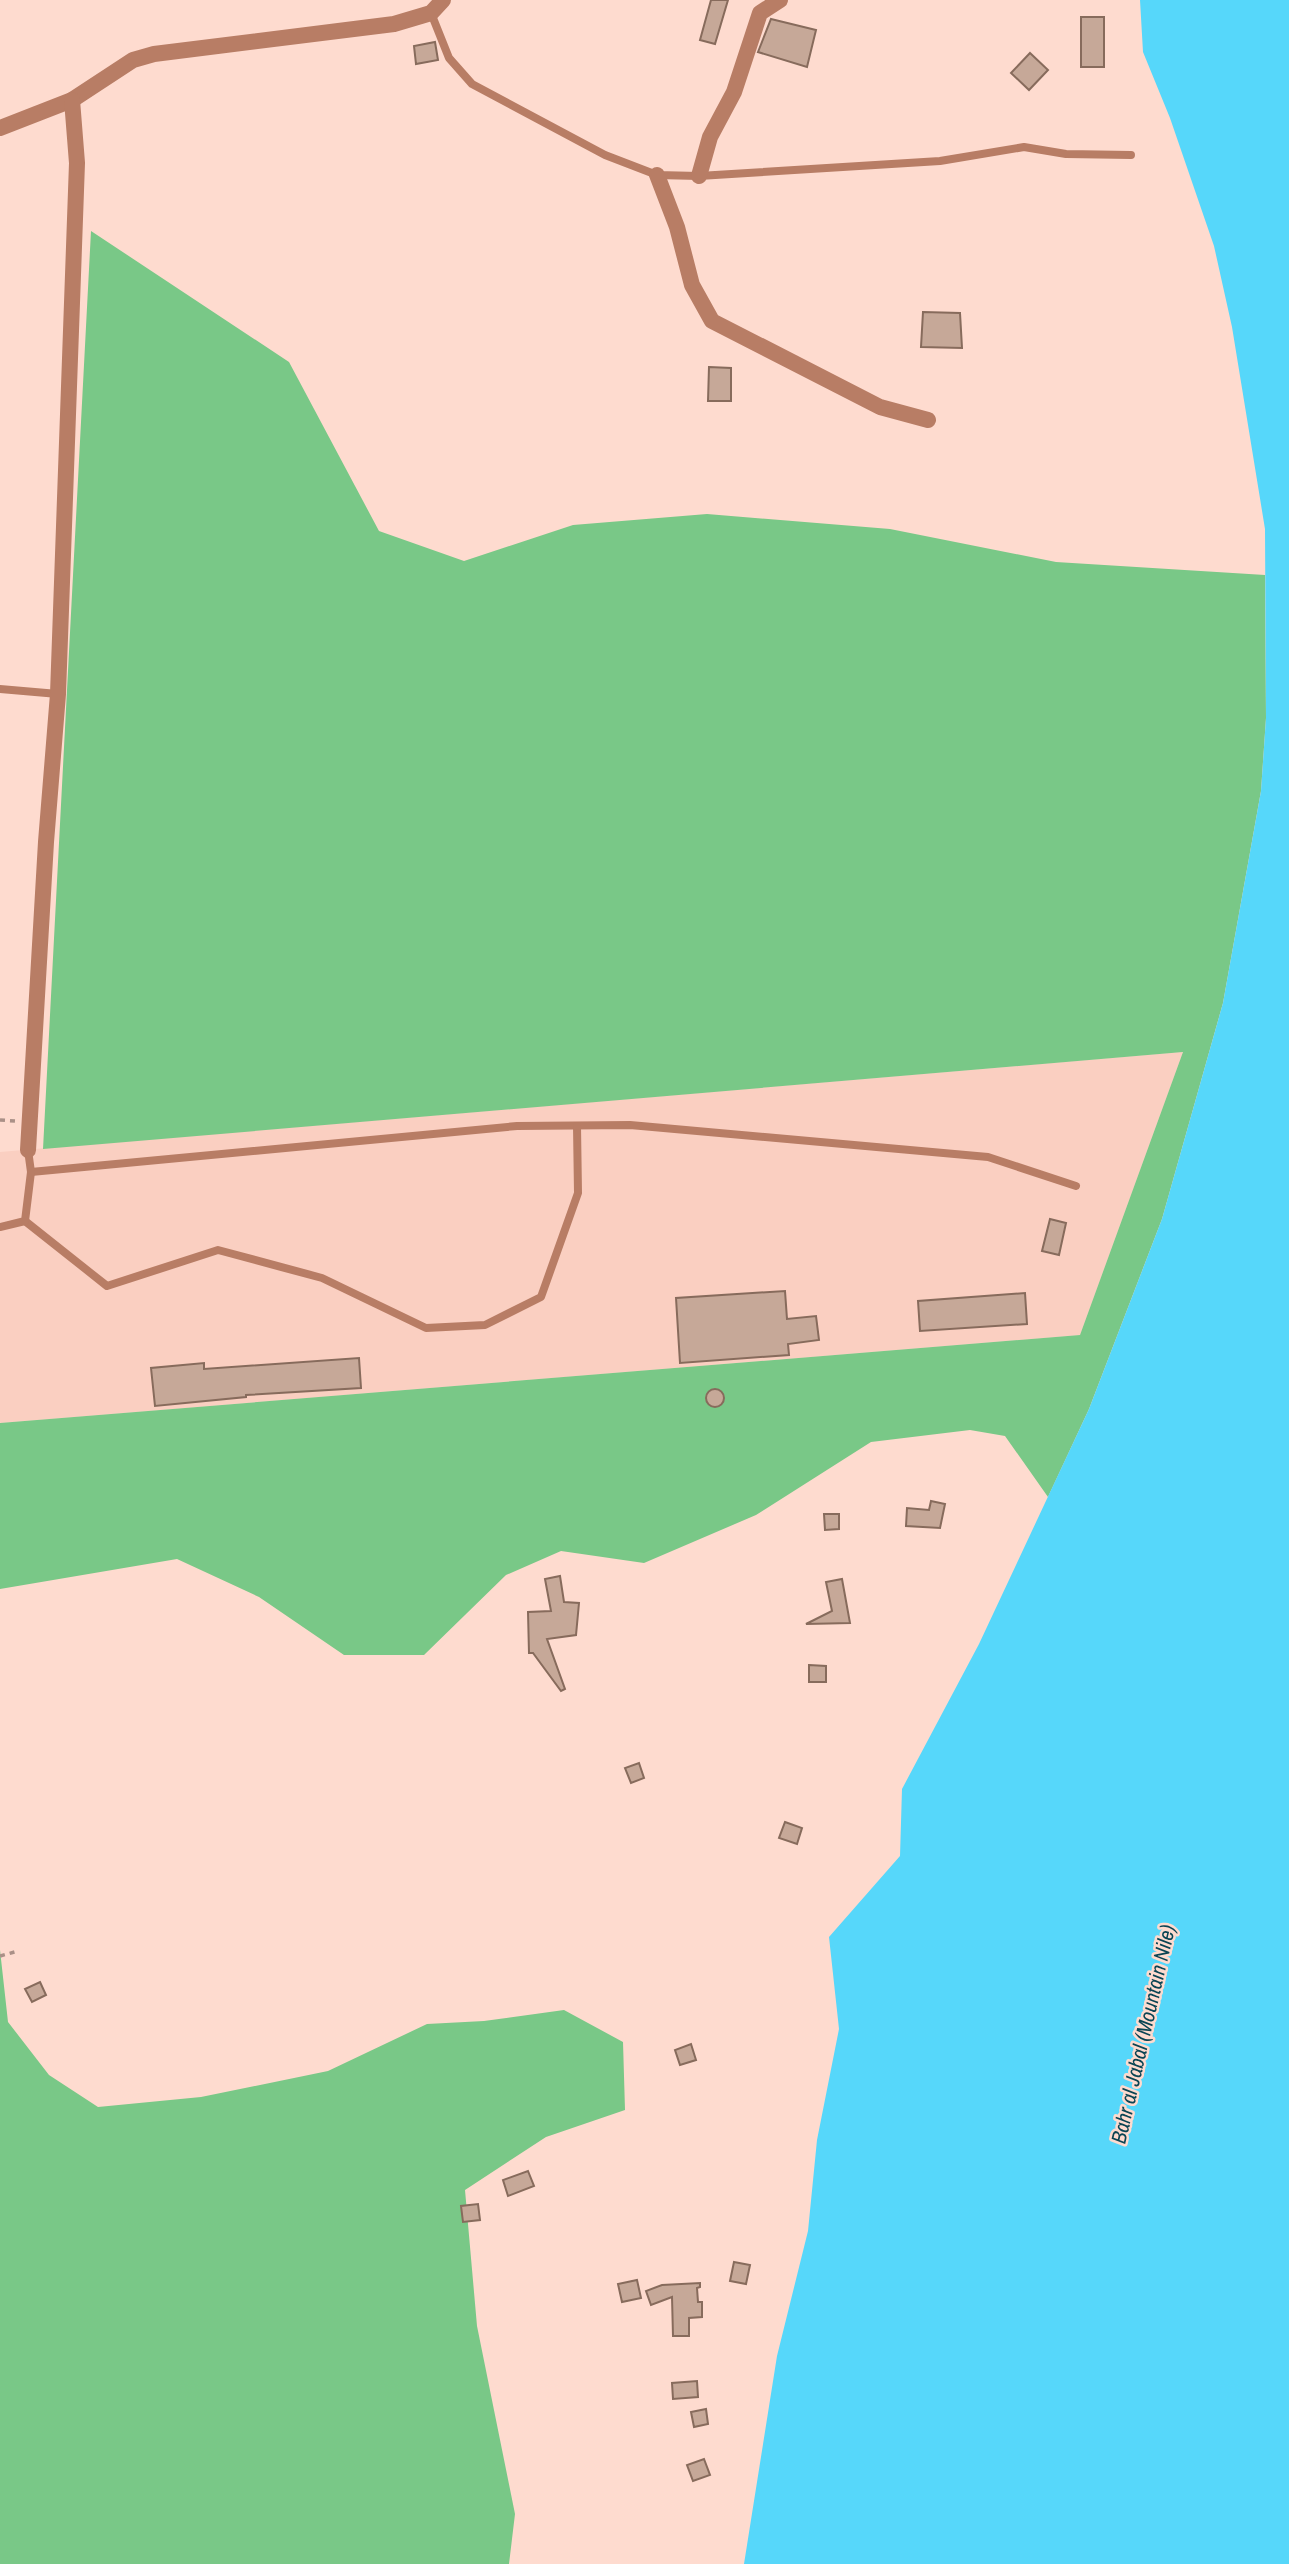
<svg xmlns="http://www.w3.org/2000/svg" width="1289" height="2564" font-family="'Archivo Narrow',sans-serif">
<rect width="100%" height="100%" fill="#fedbcf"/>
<path fill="#facfc1" d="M1183,1052L1080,1335L0,1423V1152Z"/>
<g fill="#79c887">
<path d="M91,231L289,362L379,531L464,561L573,525L707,514L890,529L1056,562L1265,575L1266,718L1261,791L1223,1003L1162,1219L1089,1409L1048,1497L1005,1436L970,1430L871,1442L756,1515L644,1563L561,1551L506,1575L424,1655H344L259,1597L177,1559L0,1589V1423L1080,1335L1183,1052L43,1149Z"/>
<path d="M0,1950L8,2022L49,2075L98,2107L201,2097L328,2071L427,2024L484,2021L564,2010L623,2042L625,2110L546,2137L465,2190L477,2326L515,2514L509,2564H0Z"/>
</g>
<path fill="#56d7fa" d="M1140,0H1289V2564H744L777,2356L808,2231L817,2140L839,2029L829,1937L900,1856L902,1789L979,1644L1089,1409L1162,1219L1223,1003L1261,791L1266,718L1265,529L1232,327L1214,246L1170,118L1143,52Z"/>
<g fill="#c6a898" stroke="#876b5c" stroke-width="2">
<path d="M711,0H728L715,44L700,40Z"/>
<rect x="1081" y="17" width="23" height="50"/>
<path d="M771,19L816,30L807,67L758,52Z"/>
<path d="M435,42L438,60L416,64L414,46Z"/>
<path d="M1030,53L1048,70L1029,90L1011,73Z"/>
<path d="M923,312L960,313L962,348L921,347Z"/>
<path d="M709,367L731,368V401H708Z"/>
<path d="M1050,1219L1066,1223L1059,1255L1042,1251Z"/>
<path d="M785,1291L787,1319L816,1316L819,1340L788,1344L789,1355L680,1363L676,1298Z"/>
<path d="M1025,1293L1027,1324L920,1331L918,1301Z"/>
<path d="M359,1358L361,1388L246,1395V1397L155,1406L151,1368L204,1363V1369Z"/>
<circle cx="715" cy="1398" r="9"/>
<path d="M931,1501L945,1504L940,1528L906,1526L907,1508L929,1510Z"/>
<path d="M824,1514H839V1529L825,1530Z"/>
<path d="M560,1576L564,1602L579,1603L576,1635L547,1639L565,1689L561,1691L533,1653H529L528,1612L551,1611L545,1579Z"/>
<path d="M842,1579L850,1623L806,1624L832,1611L826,1582Z"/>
<path d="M809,1665L826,1666V1682H809Z"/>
<path d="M639,1763L644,1778L631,1783L625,1768Z"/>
<path d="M785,1822L802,1828L797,1844L779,1838Z"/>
<path d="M40,1982L46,1995L32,2002L25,1989Z"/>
<path d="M691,2044L696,2060L680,2065L675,2050Z"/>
<path d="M528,2171L534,2186L508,2196L503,2180Z"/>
<path d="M478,2204L480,2220L463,2222L461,2206Z"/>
<path d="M734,2262L750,2265L746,2284L730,2281Z"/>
<path d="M637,2280L641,2298L622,2302L618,2284Z"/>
<path d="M700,2283V2287L697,2288L698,2302H702V2317L689,2318V2336H673L672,2297L651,2305L646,2291L662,2285Z"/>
<path d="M697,2381L698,2397L673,2399L672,2383Z"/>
<path d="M706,2409L708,2424L694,2427L691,2412Z"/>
<path d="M704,2459L710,2475L693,2481L687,2465Z"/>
</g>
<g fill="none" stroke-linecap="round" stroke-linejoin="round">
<g stroke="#aa9087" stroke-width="3.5" stroke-dasharray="5 5" stroke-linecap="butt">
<path d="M0,1120L15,1121"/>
<path d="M0,1956L18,1951"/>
</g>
<g stroke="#b87d65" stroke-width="8">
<path d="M431,13L449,58L472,84L605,155L657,175L699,176L940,161L1024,147L1066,154L1131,155"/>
<path d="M0,689L58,694"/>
<path d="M31,1172L517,1126L630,1125L988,1157L1076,1186"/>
<path d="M25,1221L107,1286L218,1250L322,1278L426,1328L485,1325L541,1297L578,1193L577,1126"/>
<path d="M0,1227L25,1221L31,1172L28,1150"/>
</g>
<g stroke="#b87d65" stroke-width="16">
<path d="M0,128L72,100L133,60L154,54L394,24L431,13L443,0"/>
<path d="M657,175L677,227L692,285L712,321L880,407L928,420"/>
<path d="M699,176L710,137L734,92L760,13L780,0"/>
<path d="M28,1150L46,842L58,694L77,163L72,100"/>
</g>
</g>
<g text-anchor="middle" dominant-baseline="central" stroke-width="5" stroke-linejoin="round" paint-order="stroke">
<g font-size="21" font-style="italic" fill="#0a4453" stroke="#fedbcf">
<text transform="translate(1143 2034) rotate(-77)">Bahr al Jabal (Mountain Nile)</text>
</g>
</g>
</svg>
